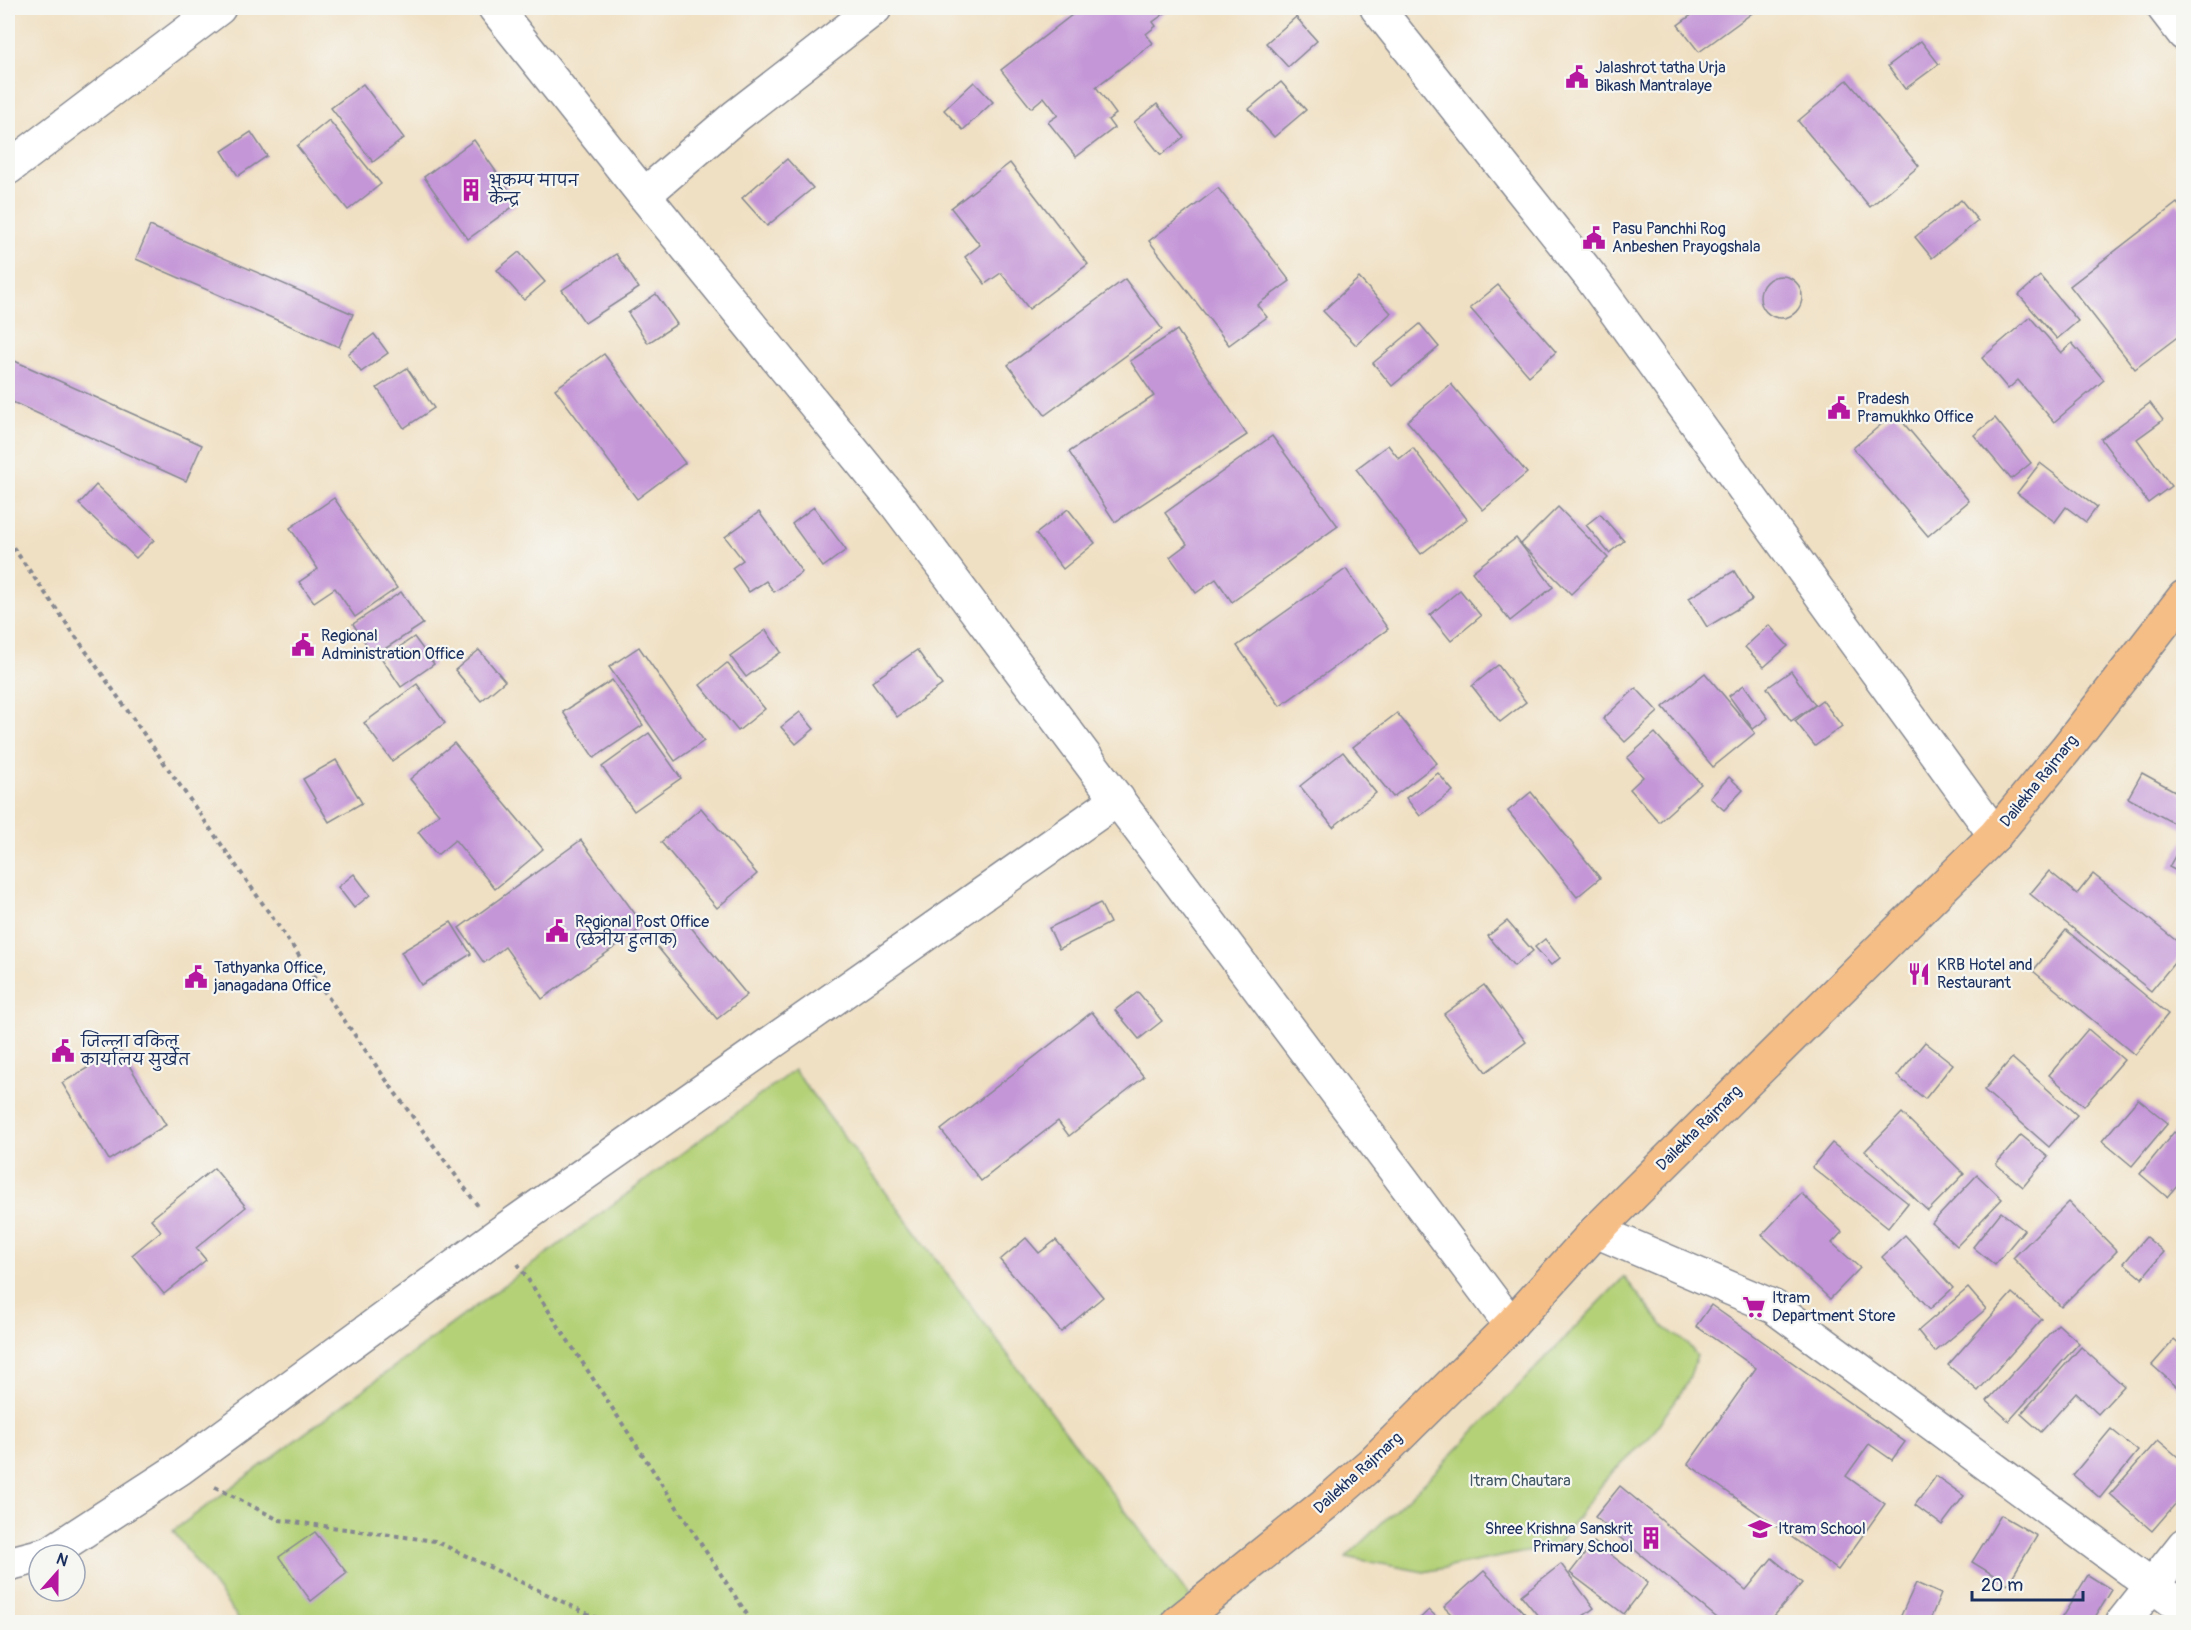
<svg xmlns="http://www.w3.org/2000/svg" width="2191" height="1630" font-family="Pangolin,'Playpen Sans Deva',sans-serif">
<rect width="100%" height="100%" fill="#f6f6f2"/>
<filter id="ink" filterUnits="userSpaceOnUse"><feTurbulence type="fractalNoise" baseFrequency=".0167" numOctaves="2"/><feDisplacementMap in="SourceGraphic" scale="12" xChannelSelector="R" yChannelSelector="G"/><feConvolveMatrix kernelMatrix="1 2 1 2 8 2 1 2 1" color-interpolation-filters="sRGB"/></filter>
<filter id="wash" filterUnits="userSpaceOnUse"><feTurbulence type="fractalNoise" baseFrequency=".008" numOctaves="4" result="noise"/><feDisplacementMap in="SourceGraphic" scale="24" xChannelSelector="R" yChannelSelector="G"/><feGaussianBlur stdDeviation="1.35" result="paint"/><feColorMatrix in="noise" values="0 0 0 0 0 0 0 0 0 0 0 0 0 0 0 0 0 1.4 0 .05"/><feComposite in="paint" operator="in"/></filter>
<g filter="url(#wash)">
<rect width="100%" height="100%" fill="#f0e0c3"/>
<g fill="#b4d177" stroke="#68806a" stroke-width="1.5">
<path d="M794,1070L1205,1617L1197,1622H241L173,1531Z"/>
<path d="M1624,1277L1665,1328L1687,1343L1697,1356L1687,1384L1649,1438L1609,1475L1556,1546L1424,1572L1346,1557L1433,1474Z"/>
</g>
<g id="blocks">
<g fill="#c496d7">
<path d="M1081,8H1167L1169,10L1153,22L1156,26L1146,34L1153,43L1096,87L1116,114L1108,120L1114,128L1076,157L1048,122L1058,115L1044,97L1031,108L1001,70Z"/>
<path d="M1701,8H1759L1699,52L1678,25Z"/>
<path d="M1296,17L1317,41L1288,67L1266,43Z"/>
<path d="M1921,41L1939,64L1905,89L1888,66Z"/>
<path d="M1847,80L1919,166L1870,207L1798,121Z"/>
<path d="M974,82L993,102L963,130L944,110Z"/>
<path d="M1281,82L1306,110L1274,137L1249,109Z"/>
<path d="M363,84L404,138L373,162L331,108Z"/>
<path d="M1157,104L1184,137L1161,155L1134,122Z"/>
<path d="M329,120L381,184L348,210L297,146Z"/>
<path d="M251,132L267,156L238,176L222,151Z"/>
<path d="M474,140L518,203L468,239L424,177Z"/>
<path d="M787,159L813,188L767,226L742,198Z"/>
<path d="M1010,163L1088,264L1029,309L1001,273L985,284L965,257L980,245L951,208Z"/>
<path d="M1218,188L1290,281L1257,305L1267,317L1229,345L1149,241Z"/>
<path d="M1961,200L1978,221L1932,258L1915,237Z"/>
<path d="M2177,203L2184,212V332L2135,369L2070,286Z"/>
<path d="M150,226L353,314L339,347L136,259Z"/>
<path d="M519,252L545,282L524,300L497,270Z"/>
<path d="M616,254L639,288L585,323L562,290Z"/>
<path d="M2040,276L2078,321L2057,339L2019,295Z"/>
<circle cx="1781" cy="297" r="21"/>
<path d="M1359,278L1391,313L1356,345L1323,311Z"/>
<path d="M1125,279L1162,329L1045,415L1008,365Z"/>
<path d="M1498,285L1556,352L1529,376L1470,308Z"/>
<path d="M656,294L677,324L648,343L628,313Z"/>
<path d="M2030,317L2061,353L2072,343L2104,380L2054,422L2018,380L2008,389L1982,358Z"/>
<path d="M1420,324L1439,347L1392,386L1373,363Z"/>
<path d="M1177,330L1247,435L1115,522L1069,452L1154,396L1130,361Z"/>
<path d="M374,334L388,353L361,372L348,354Z"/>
<path d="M604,354L685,463L637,499L555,389Z"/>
<path d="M8,358L202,445L186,481L8,400Z"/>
<path d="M407,368L434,408L404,428L377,388Z"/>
<path d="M1451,384L1527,473L1483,510L1407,421Z"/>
<path d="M2150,403L2163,420L2137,439L2171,486L2148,503L2101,439Z"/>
<path d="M1895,413L1969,501L1928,536L1853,448Z"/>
<path d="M1995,418L2031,463L2011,479L1974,435Z"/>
<path d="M1272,436L1338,526L1232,602L1216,579L1196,593L1170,557L1187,544L1165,513Z"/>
<path d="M1388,445L1399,459L1413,448L1467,519L1421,554L1356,469Z"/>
<path d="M2040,463L2097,507L2086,522L2066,507L2055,522L2017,493Z"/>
<path d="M96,485L154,540L136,558L79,504Z"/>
<path d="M334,498L397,588L355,617L335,588L314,602L299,582L318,569L290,528Z"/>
<path d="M814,507L846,550L823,567L792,524Z"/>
<path d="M1558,507L1608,558L1571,594L1521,544Z"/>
<path d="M1068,509L1095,543L1063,569L1036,534Z"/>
<path d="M759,512L802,572L774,592L766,581L749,592L732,568L743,560L725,537Z"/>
<path d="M1600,514L1624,541L1609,553L1586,525Z"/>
<path d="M1516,538L1553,587L1510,621L1472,572Z"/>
<path d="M1346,569L1388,629L1280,706L1237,646Z"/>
<path d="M1734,571L1752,600L1707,627L1689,598Z"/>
<path d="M1460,590L1481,616L1451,641L1430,615Z"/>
<path d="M401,592L423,624L374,656L353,624Z"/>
<path d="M1769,625L1788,646L1764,667L1745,647Z"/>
<path d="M766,630L781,652L746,677L730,656Z"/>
<path d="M414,637L434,664L401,687L382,659Z"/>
<path d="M639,647L704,741L675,761L609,667Z"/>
<path d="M479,650L505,681L481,701L455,670Z"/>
<path d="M917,650L942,685L897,717L872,682Z"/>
<path d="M727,663L765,709L738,731L700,685Z"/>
<path d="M1498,665L1526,702L1500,722L1472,686Z"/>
<path d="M1791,671L1815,705L1791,721L1767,688Z"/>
<path d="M1705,673L1755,733L1713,767L1663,707Z"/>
<path d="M612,680L643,725L594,758L563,712Z"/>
<path d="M417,684L445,723L392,761L364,723Z"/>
<path d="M1744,685L1768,718L1753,729L1729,696Z"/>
<path d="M1636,688L1658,712L1625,742L1603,719Z"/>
<path d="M1822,700L1842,726L1815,746L1795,721Z"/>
<path d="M800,712L814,729L796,744L781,727Z"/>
<path d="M1397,713L1437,763L1393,797L1353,747Z"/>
<path d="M649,733L681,778L634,811L602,767Z"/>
<path d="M1655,733L1701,784L1659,822L1630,789L1643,777L1627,758Z"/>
<path d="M454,743L543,849L495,889L455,840L437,855L418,832L439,814L410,779Z"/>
<path d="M1343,752L1376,793L1333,827L1300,786Z"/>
<path d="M336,760L362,803L329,822L303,779Z"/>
<path d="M1438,773L1453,791L1420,816L1406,798Z"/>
<path d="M2142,773L2184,796V829L2128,798Z"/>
<path d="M1729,777L1743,790L1724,810L1710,798Z"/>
<path d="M1531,792L1600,878L1577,897L1508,811Z"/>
<path d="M701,808L757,874L717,908L661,842Z"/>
<path d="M581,840L644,926L542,999L505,947L484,963L459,928Z"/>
<path d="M2184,840V875L2169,867Z"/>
<path d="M2049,871L2077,894L2093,874L2184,947V951L2151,991L2030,894Z"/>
<path d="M354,874L370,895L354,908L338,887Z"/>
<path d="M1100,903L1110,923L1059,949L1049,928Z"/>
<path d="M685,920L747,995L717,1019L655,944Z"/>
<path d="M1507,921L1533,951L1514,966L1488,936Z"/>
<path d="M451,922L471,954L421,985L401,952Z"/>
<path d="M2066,930L2168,1014L2135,1055L2033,971Z"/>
<path d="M1545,939L1560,958L1551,965L1535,947Z"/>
<path d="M1484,985L1526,1042L1486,1072L1444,1014Z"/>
<path d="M1138,992L1162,1021L1139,1039L1115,1010Z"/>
<path d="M1092,1012L1144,1077L1069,1136L1058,1121L981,1181L941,1130Z"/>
<path d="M2088,1029L2124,1060L2084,1106L2049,1075Z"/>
<path d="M1925,1042L1953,1064L1925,1099L1897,1076Z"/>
<path d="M119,1049L166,1125L109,1160L62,1083Z"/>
<path d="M2012,1058L2077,1115L2049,1147L1984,1090Z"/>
<path d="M2138,1099L2168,1123L2132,1166L2102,1141Z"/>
<path d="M1902,1113L1964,1174L1928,1211L1865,1151Z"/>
<path d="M2174,1132L2184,1140V1177L2167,1197L2140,1174Z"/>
<path d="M2021,1135L2048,1157L2023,1187L1996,1164Z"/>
<path d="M1832,1143L1908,1203L1888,1228L1812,1167Z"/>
<path d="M214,1168L246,1207L196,1248L206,1260L164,1294L132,1255L161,1231L151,1219Z"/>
<path d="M1977,1175L2002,1199L1957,1246L1932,1223Z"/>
<path d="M1801,1193L1842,1232L1832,1243L1860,1268L1830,1299L1762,1235Z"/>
<path d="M2069,1202L2117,1251L2061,1307L2013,1258Z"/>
<path d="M2001,1212L2024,1230L1995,1265L1973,1247Z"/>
<path d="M1905,1235L1953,1288L1930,1309L1882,1257Z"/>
<path d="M2146,1237L2164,1252L2142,1278L2124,1263Z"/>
<path d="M1026,1238L1039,1253L1056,1240L1103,1297L1061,1332L1000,1260Z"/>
<path d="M1968,1288L1986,1309L1935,1352L1918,1331Z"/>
<path d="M2012,1293L2042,1319L1978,1391L1948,1365Z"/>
<path d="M1711,1305L1905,1442L1892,1460L1869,1444L1846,1476L1885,1504L1838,1570L1688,1464L1756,1368L1696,1326Z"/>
<path d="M2058,1324L2079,1343L2009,1421L1987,1401Z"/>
<path d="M2174,1340L2184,1349V1393L2152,1365Z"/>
<path d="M2081,1347L2124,1386L2098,1414L2076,1393L2041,1432L2021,1414Z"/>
<path d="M2111,1429L2138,1451L2100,1498L2073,1475Z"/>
<path d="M2158,1440L2184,1462V1494L2152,1531L2110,1494Z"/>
<path d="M1936,1476L1964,1496L1942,1525L1915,1505Z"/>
<path d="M1620,1486L1746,1590L1772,1558L1802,1583L1769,1622H1722L1595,1517Z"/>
<path d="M2001,1515L2037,1536L2008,1584L1972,1562Z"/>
<path d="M315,1532L347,1573L311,1601L279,1557Z"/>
<path d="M1594,1542L1648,1583L1624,1614L1570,1573Z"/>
<path d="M1561,1564L1594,1608L1575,1622H1543L1521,1595Z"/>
<path d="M1484,1571L1527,1616L1520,1622H1459L1444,1607Z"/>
<path d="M2088,1575L2112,1590L2092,1622H2059Z"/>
<path d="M1916,1583L1941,1594L1929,1622H1898Z"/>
<path d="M1429,1610L1442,1622H1416Z"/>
</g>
</g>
</g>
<g filter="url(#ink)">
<use href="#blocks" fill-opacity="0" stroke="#868890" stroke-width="1.5"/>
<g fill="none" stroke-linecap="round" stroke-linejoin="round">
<g stroke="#868890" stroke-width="36">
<g id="minor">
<path d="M495,8L644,195L896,504L1511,1325"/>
<path d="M1377,8L1590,276L1995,835"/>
<path d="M2164,8L2184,34"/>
<path d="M8,168L219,8"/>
<path d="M644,195L736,116L875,8"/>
<path d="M1596,1231L1774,1307L2184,1609"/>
<path d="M43,1555L50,1553L179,1469L499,1234L1118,799"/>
<path d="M8,1564L39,1556"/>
<path d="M2123,1622L2184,1545"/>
</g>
</g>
<g stroke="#868890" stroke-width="36">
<path id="major" d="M1178,1622L1325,1504L1373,1462L1511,1325L1596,1231L1995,835L2066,749L2184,597"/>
</g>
<g stroke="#868890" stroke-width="4" stroke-dasharray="4.5 4.5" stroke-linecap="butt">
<path d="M8,540L396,1094L478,1206"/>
<path d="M518,1264L752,1622"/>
<path d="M215,1487L279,1520L435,1541L605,1622"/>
</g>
<use href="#minor" stroke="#fff" stroke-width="33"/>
<use href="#major" stroke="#f6be87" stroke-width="33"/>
</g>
</g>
<defs>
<g id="civic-bare" transform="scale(1.8)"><path d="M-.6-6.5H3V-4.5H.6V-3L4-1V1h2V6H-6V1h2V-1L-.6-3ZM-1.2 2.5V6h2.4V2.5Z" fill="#b5179e" stroke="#f6f6f2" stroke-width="2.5" paint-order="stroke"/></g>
<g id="building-bare" transform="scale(1.8)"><path d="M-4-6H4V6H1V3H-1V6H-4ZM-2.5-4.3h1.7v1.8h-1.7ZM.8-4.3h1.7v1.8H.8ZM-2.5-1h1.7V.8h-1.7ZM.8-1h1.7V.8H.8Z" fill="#b5179e" stroke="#f6f6f2" stroke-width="2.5" paint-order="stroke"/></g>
<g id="restaurant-bare" transform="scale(1.8)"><path d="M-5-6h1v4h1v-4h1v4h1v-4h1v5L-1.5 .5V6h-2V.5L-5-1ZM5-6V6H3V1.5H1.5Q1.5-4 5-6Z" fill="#b5179e" stroke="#f6f6f2" stroke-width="2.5" paint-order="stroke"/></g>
<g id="supermarket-bare" transform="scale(1.8)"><path d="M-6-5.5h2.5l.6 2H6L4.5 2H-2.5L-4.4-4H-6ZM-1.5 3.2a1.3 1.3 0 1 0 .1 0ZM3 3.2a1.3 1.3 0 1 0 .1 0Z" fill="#b5179e" stroke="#f6f6f2" stroke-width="2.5" paint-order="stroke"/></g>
<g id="school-bare" transform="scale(1.8)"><path d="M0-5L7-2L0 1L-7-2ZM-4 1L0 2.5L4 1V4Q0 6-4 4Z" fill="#b5179e" stroke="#f6f6f2" stroke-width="2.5" paint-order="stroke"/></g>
</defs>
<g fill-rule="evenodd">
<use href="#civic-bare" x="1577" y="77"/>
<use href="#building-bare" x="471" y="190"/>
<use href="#civic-bare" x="1594" y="238"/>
<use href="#civic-bare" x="1839" y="408"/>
<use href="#civic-bare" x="303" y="645"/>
<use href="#civic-bare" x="557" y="931"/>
<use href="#restaurant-bare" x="1919" y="974"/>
<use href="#civic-bare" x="196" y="977"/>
<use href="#civic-bare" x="63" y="1051"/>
<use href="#supermarket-bare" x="1754" y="1307"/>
<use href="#school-bare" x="1760" y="1529"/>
<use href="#building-bare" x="1651" y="1538"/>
</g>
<g text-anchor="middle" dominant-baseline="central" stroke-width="4.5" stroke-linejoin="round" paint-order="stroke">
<g font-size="16" fill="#1b2f5e" stroke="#f6f6f2" text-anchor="start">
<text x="1595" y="68">Jalashrot tatha Urja<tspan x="1595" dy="18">Bikash Mantralaye</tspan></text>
<text x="489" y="181">भूकम्प मापन<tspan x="489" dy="18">केन्द्र</tspan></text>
<text x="1612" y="229">Pasu Panchhi Rog<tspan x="1612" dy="18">Anbeshen Prayogshala</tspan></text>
<text x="1857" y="399">Pradesh<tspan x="1857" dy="18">Pramukhko Office</tspan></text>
<text x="321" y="636">Regional<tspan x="321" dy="18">Administration Office</tspan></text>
<text x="575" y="922">Regional Post Office<tspan x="575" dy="18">(छेत्रीय हुलाक)</tspan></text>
<text x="1937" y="965">KRB Hotel and<tspan x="1937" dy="18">Restaurant</tspan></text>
<text x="214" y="968">Tathyanka Office,<tspan x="214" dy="18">janagadana Office</tspan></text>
<text x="81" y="1042">जिल्ला वकिल<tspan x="81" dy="18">कार्यालय सुर्खेत</tspan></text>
<text x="1772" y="1298">Itram<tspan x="1772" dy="18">Department Store</tspan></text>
<text x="1633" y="1529" text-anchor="end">Shree Krishna Sanskrit<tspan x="1633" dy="18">Primary School</tspan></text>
<text x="1778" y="1529">Itram School</text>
</g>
<g font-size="16" fill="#1b2f5e" stroke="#f6f6f2">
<text transform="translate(2039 781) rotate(-51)">Dailekha Rajmarg</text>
<text transform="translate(1699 1128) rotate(-45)">Dailekha Rajmarg</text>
<text transform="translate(1358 1473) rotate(-42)">Dailekha Rajmarg</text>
</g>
<g font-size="16" fill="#415864" stroke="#f6f6f2">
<text x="1520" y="1481">Itram Chautara</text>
</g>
</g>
<rect width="2191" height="1630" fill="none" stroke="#f6f6f2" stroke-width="30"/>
<g transform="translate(57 1573) rotate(21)"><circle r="28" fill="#f6f6f2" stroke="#9ea6b7" stroke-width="1.5"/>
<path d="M0-4.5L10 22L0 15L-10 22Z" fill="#b5179e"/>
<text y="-9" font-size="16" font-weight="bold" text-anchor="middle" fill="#1b2f5e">N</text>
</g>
<path d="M1972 1591v9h111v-9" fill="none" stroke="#1b2f5e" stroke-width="3"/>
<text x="1981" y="1591" font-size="18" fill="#1b2f5e" stroke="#f6f6f2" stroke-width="4.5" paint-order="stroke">20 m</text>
</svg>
